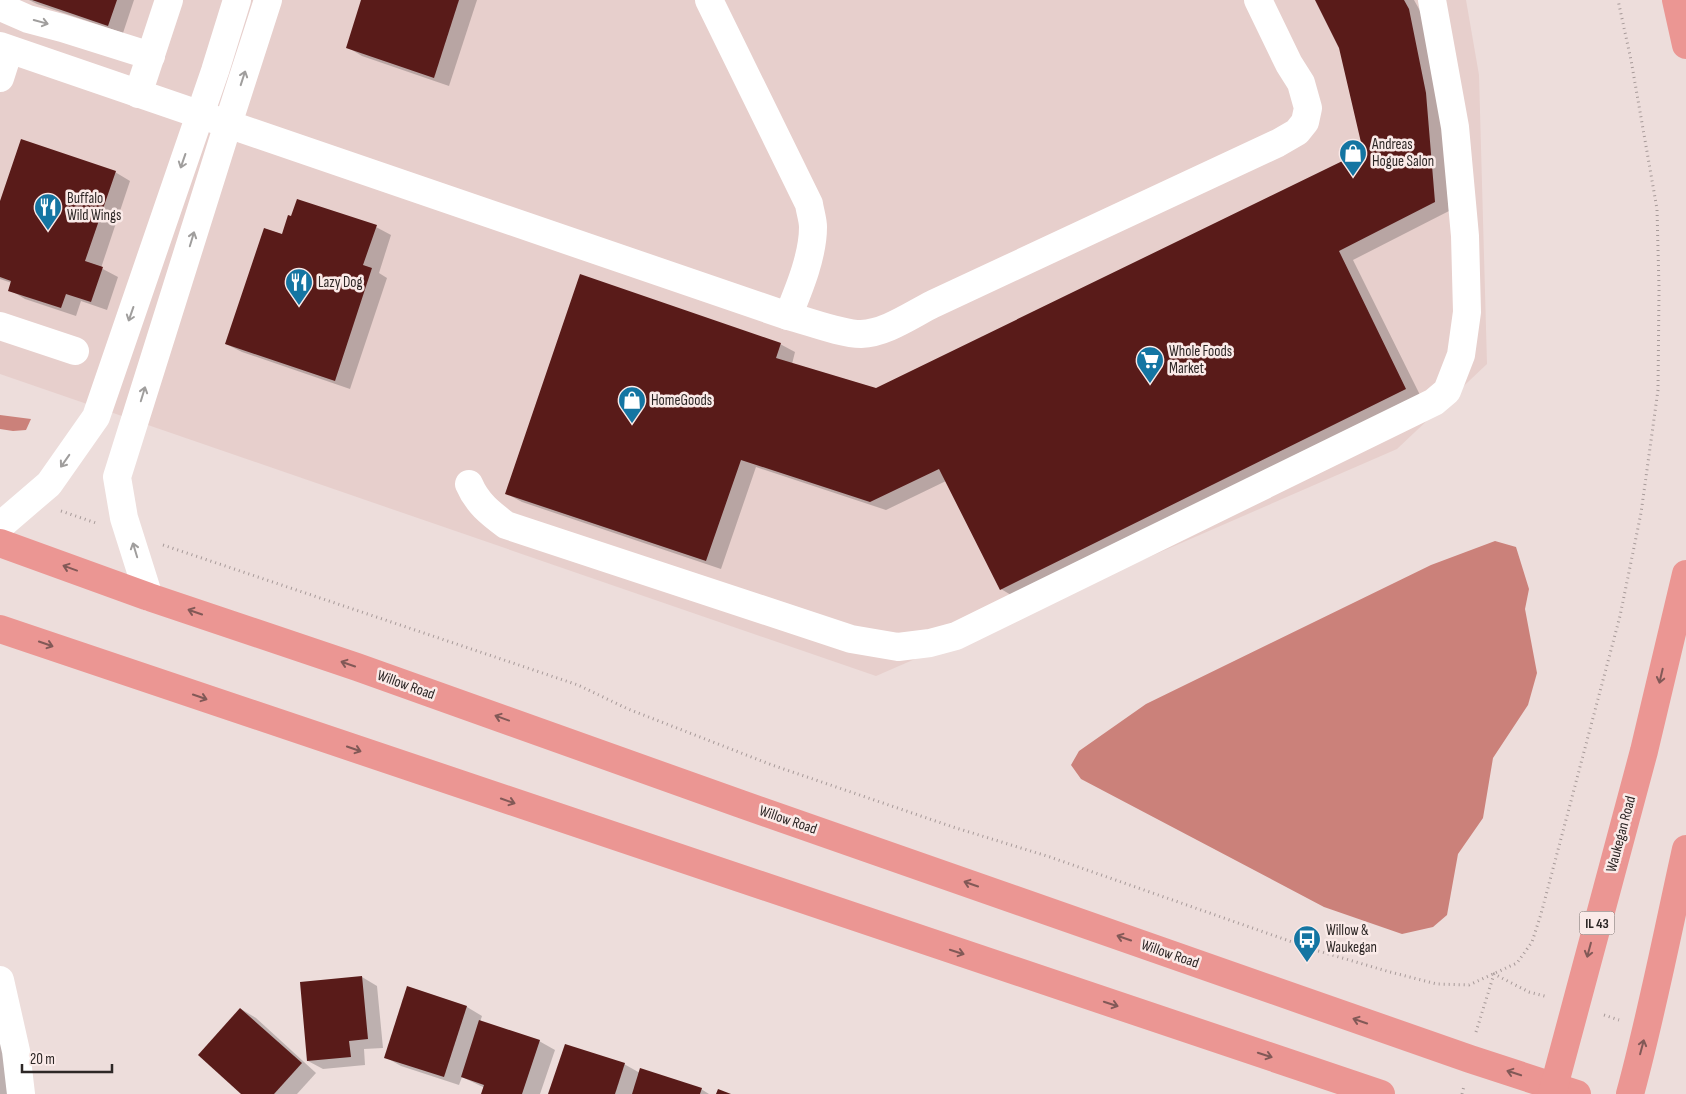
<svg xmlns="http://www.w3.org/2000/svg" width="1686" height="1094" font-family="'Sofia Sans Condensed',sans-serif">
<rect width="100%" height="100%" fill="#eddddb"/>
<path fill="#e7cfcc" d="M0,0H1466L1479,75L1487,364L1397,449L876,676L0,374Z"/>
<g fill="#cb817a">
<path d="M0,415L31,419L26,430L13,431L0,429Z"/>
<path d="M1495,541L1516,547L1529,589L1525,609L1537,673L1528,705L1493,758L1483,818L1458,854L1447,915L1433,927L1402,934L1324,907L1081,779L1071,765L1079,751L1146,704L1431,565Z"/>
</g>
<g fill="#0003">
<path d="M29,0H134L123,33L37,4Z"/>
<path d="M363,0H477L449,86L362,56L347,47Z"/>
<path d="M1316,0H1414L1424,18L1441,103L1449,211L1353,260L1421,397L1016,598L1001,589L946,481L886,510L756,467L721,569L522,502L507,494L780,344L795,352L792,364L876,389L1365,151L1340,48Z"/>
<path d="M115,172L130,181L101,268L118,277L107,310L81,301L76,316L25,299L10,290L12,283L0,279V205Z"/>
<path d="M376,227L391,235L379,273L387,278L350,389L242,352L226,344L282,236Z"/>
<path d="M362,977L377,986L383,1048L364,1049L365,1065L323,1069L308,1061Z"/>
<path d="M408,988L467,1007L482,1016L480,1022L539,1041L555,1050L540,1094H483L485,1088L462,1077L459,1085L401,1066L385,1057Z"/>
<path d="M0,996L17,1094H0Z"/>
<path d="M241,1009L256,1018L316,1073L297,1094H242Z"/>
<path d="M624,1064L640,1073L701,1089L709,1094H550Z"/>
</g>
<g fill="#591b19">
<path d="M32,0H117L108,26Z"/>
<path d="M361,0H459L434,78L346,48Z"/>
<path d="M1315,0H1404L1409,9L1426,93L1435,202L1339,251L1406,389L1000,590L939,469L870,502L741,460L706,561L505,494L580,274L781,343L776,358L876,388L1363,151L1339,48Z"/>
<path d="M21,139L116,171L85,261L103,267L91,302L66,294L61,308L8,291L11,281L0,277V201Z"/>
<path d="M297,199L377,225L363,265L372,268L335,381L225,344L264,228L282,234L288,215L291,216Z"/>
<path d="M362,976L368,1039L349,1041L351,1057L307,1061L300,982Z"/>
<path d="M407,986L467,1006L444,1077L384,1058Z"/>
<path d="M240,1008L302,1063L274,1094H241L198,1055Z"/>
<path d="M479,1020L540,1040L522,1094H481L484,1085L461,1077Z"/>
<path d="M565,1044L625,1063L615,1094H548Z"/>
<path d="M640,1068L702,1088L700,1094H632Z"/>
<path d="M718,1089L731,1094H716Z"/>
</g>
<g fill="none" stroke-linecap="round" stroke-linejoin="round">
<g stroke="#a79a99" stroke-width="3" stroke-dasharray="1 4" stroke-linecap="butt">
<path d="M61,511L96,523"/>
<path d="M163,545L578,685L628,709L772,765L953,827L1050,857L1315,950L1390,972L1437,984L1469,985L1517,963L1532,942L1541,914L1620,616L1641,513L1658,390L1659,288L1657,209L1631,60L1618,0"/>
<path d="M1604,1015L1619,1020"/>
<path d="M1476,1032L1494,974L1529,992L1548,997"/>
<path d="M1462,1094L1464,1086"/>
</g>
<g stroke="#fff" stroke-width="28">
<path d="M0,0L3,8L28,19L62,28L151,56"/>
<path d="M709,0L809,204C810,211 813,220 813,227C813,256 799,289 788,316"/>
<path d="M0,46L788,316C808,321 841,334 861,334C886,333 911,315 933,304L1278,143L1297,132L1305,122L1308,108L1301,83L1289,64L1258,0"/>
<path d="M0,78L9,50"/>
<path d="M138,94L169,0"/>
<path d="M0,326L75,351"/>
<path d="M469,484C477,503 490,513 506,525L851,639L898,647L930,643L956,636L1434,402L1447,391L1461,355L1467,312L1465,236L1455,127L1432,0"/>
<path d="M0,526L49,484L96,417L215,71L237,0"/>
<path d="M149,597L124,518L117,477L228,124L268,0"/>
<path d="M0,980L16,1051L21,1094"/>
</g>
<g stroke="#eb9693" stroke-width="28">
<path d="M1676,0L1686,45"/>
<path d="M0,543L149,597L357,667L741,804L1470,1059L1577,1094"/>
<path d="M0,629L1381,1094"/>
<path d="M1552,1094L1644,751L1686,574"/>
<path d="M1630,1094C1652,1013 1668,930 1686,849"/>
</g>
</g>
<defs><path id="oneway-shaft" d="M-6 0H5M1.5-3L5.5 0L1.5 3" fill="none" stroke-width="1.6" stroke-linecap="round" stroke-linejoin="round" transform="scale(1.25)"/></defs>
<g stroke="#a09e9d">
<use href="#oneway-shaft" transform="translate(41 22) rotate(15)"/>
<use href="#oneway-shaft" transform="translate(243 78) rotate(-72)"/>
<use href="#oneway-shaft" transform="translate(183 161) rotate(109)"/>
<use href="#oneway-shaft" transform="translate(192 239) rotate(-73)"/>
<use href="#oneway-shaft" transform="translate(131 314) rotate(109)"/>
<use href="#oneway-shaft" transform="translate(143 394) rotate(-73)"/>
<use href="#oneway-shaft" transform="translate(65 461) rotate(125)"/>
<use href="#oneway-shaft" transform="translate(135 550) rotate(-107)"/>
</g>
<g stroke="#825957">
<use href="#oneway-shaft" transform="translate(70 568) rotate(-160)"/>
<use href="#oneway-shaft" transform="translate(195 612) rotate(-161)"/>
<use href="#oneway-shaft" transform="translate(46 644) rotate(19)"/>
<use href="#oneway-shaft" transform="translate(348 664) rotate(-161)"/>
<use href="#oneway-shaft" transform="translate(1661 676) rotate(103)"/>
<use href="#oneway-shaft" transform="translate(200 697) rotate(19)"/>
<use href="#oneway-shaft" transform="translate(502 718) rotate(-160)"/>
<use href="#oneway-shaft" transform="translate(354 749) rotate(19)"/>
<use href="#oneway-shaft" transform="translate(508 801) rotate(19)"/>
<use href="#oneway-shaft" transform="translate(971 884) rotate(-161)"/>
<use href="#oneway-shaft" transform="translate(1124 938) rotate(-161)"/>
<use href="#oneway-shaft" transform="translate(1589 950) rotate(105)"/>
<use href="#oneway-shaft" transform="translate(957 952) rotate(18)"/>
<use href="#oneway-shaft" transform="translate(1111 1004) rotate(18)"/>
<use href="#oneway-shaft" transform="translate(1360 1021) rotate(-161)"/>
<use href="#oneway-shaft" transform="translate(1642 1047) rotate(-75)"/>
<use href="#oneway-shaft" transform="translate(1265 1055) rotate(18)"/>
<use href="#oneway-shaft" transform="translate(1514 1073) rotate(-162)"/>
</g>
<defs>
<g id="shop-pin" transform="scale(1.4375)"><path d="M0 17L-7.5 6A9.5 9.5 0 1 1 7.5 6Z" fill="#1475a2" stroke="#faeae8"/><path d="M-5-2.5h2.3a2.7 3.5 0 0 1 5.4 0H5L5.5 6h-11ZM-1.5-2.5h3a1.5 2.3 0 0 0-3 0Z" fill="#fff"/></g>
<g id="restaurant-pin" transform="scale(1.4375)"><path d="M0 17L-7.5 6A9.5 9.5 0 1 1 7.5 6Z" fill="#1475a2" stroke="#faeae8"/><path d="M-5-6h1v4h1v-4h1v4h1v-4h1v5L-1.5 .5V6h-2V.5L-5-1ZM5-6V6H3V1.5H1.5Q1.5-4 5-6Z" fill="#fff"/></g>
<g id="supermarket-pin" transform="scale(1.4375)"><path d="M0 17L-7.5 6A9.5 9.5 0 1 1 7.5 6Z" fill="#1475a2" stroke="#faeae8"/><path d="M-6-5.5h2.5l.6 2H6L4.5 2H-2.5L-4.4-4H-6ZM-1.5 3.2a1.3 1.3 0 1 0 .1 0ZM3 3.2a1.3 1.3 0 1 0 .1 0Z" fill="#fff"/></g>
<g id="bus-pin" transform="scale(1.4375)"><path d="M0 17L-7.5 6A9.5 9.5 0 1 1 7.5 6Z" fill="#1475a2" stroke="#faeae8"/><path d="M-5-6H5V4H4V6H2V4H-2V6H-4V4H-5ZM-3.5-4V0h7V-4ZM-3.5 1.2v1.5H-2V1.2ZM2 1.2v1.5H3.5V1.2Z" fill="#fff"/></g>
</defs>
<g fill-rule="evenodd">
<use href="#shop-pin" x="1353" y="153"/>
<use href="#restaurant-pin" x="48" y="207"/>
<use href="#restaurant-pin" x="299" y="282"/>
<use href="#supermarket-pin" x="1150" y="360"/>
<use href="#shop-pin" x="632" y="400"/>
<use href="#bus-pin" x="1307" y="939"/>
</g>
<g text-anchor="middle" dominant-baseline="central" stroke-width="5" stroke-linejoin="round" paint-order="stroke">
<rect fill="#faeae8" stroke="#6a6260" stroke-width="1" x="1579.5" y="911.5" width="35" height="23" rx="4"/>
<g font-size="14" font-weight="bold" fill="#2d2726">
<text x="1597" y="923">IL 43</text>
</g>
<g font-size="15" fill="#2d2726" stroke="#faeae8" text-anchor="start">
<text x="1372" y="144">Andreas<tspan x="1372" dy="17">Hogue Salon</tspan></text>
<text x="67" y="198">Buffalo<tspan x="67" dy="17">Wild Wings</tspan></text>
<text x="318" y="282">Lazy Dog</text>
<text x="1169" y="351">Whole Foods<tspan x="1169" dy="17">Market</tspan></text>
<text x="651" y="400">HomeGoods</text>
<text x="1326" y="930">Willow &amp;<tspan x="1326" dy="17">Waukegan</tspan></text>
</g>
<g font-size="15" fill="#2d2726" stroke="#faeae8">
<text transform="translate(406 685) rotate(20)">Willow Road</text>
<text transform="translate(788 820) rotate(19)">Willow Road</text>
<text transform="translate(1621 834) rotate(-75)">Waukegan Road</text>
<text transform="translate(1170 954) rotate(19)">Willow Road</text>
</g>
</g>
<path d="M22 1064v8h90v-8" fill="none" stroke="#2d2726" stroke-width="2.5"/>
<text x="30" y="1064" font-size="15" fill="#2d2726" stroke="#faeae8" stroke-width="4" paint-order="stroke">20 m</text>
</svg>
